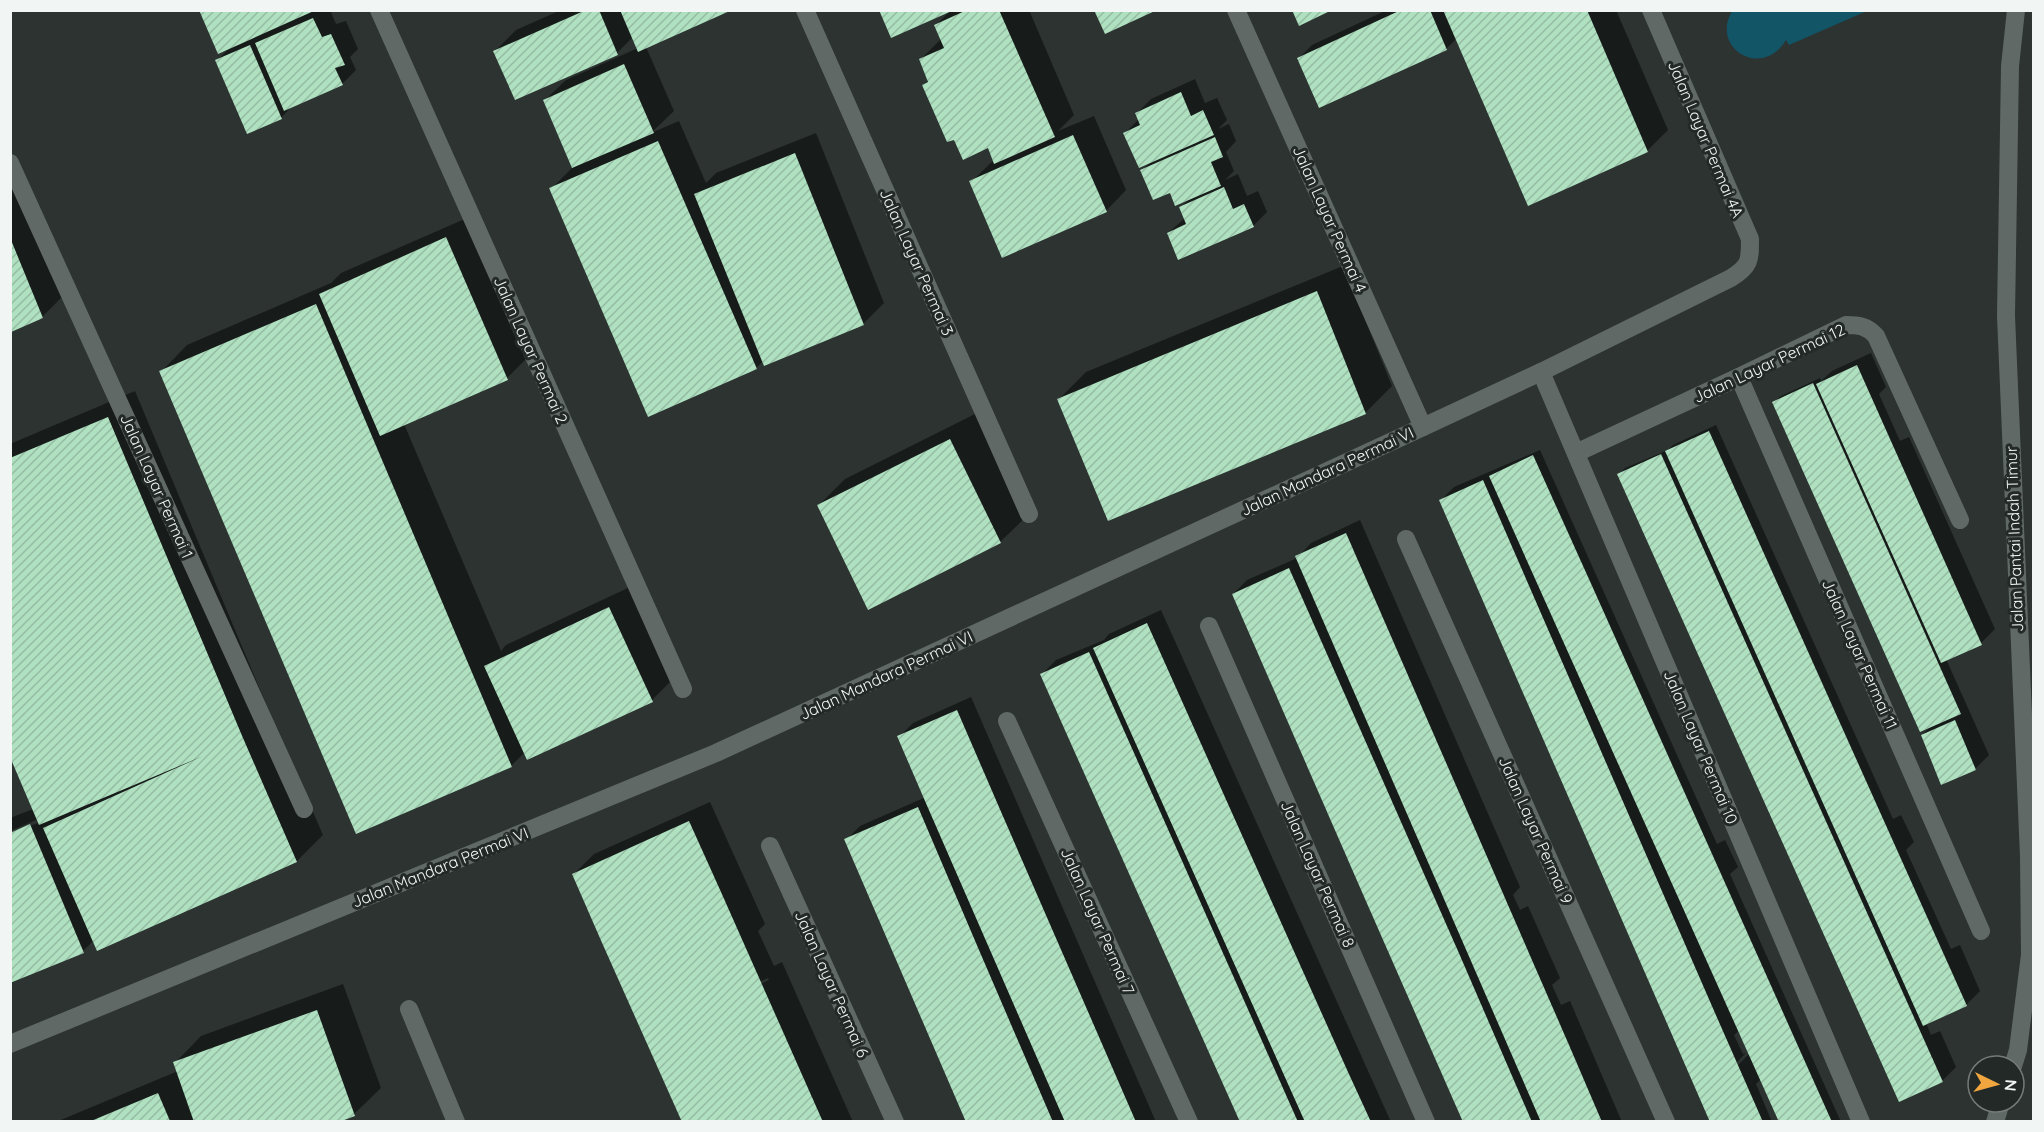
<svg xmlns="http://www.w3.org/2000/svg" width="2044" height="1132" font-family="Quicksand,sans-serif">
<defs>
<pattern id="building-hatch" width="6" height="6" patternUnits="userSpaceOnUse" patternTransform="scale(1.5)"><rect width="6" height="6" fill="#afe1c1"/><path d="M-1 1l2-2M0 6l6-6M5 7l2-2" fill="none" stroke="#95bba3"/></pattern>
</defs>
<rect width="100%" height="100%" fill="#2c3331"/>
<path fill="#125566" d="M1732,11V10L1867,11L1789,45L1786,40C1762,80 1710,48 1732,11Z"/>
<g fill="#0007" fill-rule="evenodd">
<path d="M315,10H330L336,24L346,21L358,49L350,57L356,70L342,84L293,105L281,118L217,61L230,47Z"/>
<path d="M561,10H728L646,47L674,111L651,133L679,121L706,183L716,173L816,133L884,303L863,324L763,361L756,368L551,189L573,167L545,100L566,80L638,48L633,37L617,53L495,51L516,30Z"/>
<path d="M881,10H1029L1074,115L1058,131L1094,116L1126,190L1106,211L971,182L994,160L988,146L924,85L929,79L920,60L941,39L936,25L950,11Z"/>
<path d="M1387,10H1616L1668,130L1647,151L1457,38L1446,49L1298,59L1312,45Z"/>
<path d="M1195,79L1205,103L1217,98L1227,120L1218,129L1229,124L1236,141L1226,152L1234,171L1225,180L1238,174L1247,196L1258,191L1267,212L1253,226L1168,233L1185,218L1181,207L1190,198L1170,191L1142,171L1151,161L1125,133L1139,119L1137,113L1151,99Z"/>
<path d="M10,151L69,290L42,317L10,330Z"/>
<path d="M467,218L527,358L507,378L404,424L501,651L506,645L630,587L672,680L652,700L525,752L512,765L357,832L161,372L187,345L331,283L341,273Z"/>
<path d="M1343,266L1392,386L1365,413L1059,399L1086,372Z"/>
<path d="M1871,353L1886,387L1879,394L1900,441L1909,437L1995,629L1981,643L1946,659L1989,755L1975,769L1922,735L1932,725L1774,402L1781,396L1820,378L1821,381L1832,371Z"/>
<path d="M135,391L269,711L323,835L297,861L94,940L83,951L10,834L38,823L36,820L10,831V818L33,809L10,754V444Z"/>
<path d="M977,413L1027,516L1000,542L819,505L845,479Z"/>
<path d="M1716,425L1893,819L1901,815L1914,842L1906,850L1951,949L1960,945L1980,991L1966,1005L1926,1023L1931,1035L1940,1031L1956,1067L1942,1081L1619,475L1625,468L1668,450L1673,445Z"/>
<path d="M1540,450L1717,844L1725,840L1738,867L1730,874L1841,1122H1781L1762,1078L1756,1084L1772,1122H1711L1440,501L1454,487ZM1740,1030L1755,1048L1733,1070L1731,1068L1746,1053L1743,1054L1734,1035Z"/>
<path d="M1360,520L1520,887L1513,895L1520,910L1528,906L1560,978L1552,985L1561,1005L1570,1001L1622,1122H1464L1233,594L1247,580L1297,558L1311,543Z"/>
<path d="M1161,610L1391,1122H1242L1042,674L1056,660L1104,640L1109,634Z"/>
<path d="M971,697L1156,1122H967L846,840L860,826L926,797L899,737L913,723Z"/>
<path d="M710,802L765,924L758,931L774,966L782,962L853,1122H684L574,874L594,854ZM768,978L769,980L668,1026V1023Z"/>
<path d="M343,984L381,1088L354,1114L335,1122H56L178,1071L175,1063L201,1036Z"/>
</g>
<g fill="url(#building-hatch)">
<path d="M199,10H316L218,54Z"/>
<path d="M586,10H599L618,55L515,100L493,51Z"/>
<path d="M620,10H732L638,52Z"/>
<path d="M879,10H954L891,38Z"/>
<path d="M967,10H999L1055,137L994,164L988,148L963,160L954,140L947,142L922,85L928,82L919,59L944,48L934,25Z"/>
<path d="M1094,10H1157L1105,34Z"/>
<path d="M1292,10H1332L1299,26Z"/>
<path d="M1401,10H1430L1447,50L1319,108L1297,58Z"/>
<path d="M1443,10H1587L1648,152L1528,206Z"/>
<path d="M313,18L322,37L331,34L345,65L335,68L343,85L284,111L255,43Z"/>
<path d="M250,45L282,119L247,134L215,60Z"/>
<path d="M624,64L654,133L572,168L543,100Z"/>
<path d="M1181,92L1191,116L1203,110L1214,135L1139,168L1123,133L1140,125L1135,113Z"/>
<path d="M1073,135L1107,212L1002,258L969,181Z"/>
<path d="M1215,137L1223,157L1211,162L1221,186L1175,206L1170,193L1153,200L1140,170Z"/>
<path d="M658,141L757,369L648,417L549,188Z"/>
<path d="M795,153L864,325L764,366L694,194Z"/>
<path d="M1224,187L1233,209L1244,204L1254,227L1178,260L1167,233L1186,224L1179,207Z"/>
<path d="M446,237L508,380L380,436L319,294Z"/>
<path d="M11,240L43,318L11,332Z"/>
<path d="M1317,291L1366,414L1108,521L1057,399Z"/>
<path d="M316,304L512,767L356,834L159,371Z"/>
<path d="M1857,365L1982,645L1941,663L1816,384Z"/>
<path d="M1813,383L1961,714L1920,732L1772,402Z"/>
<path d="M108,417L243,738L297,862L97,951L43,828L203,756L39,825L10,757V458Z"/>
<path d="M1709,431L1967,1006L1923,1026L1665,451Z"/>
<path d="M950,439L1001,543L868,610L817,505Z"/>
<path d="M1661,454L1943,1082L1899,1102L1617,474Z"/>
<path d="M1533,455L1593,588L1832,1122H1779L1532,572L1489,476Z"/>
<path d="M1483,480L1715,1013L1763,1122H1710L1622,920L1439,500Z"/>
<path d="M1346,533L1569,1045L1602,1122H1541L1344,669L1295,556Z"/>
<path d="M1289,568L1458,951L1532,1122H1463L1362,892L1232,594Z"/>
<path d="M609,607L653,702L527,760L484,666Z"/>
<path d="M1147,623L1348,1072L1371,1122H1305L1093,648Z"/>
<path d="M1089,652L1171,836L1298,1122H1240L1068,737L1040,674Z"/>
<path d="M957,710L1002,814L1136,1122H1065L925,801L897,736Z"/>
<path d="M1955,720L1976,770L1941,785L1921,735Z"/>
<path d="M918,807L979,950L1053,1122H966L844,839Z"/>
<path d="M689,821L721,892L823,1122H682L603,945L572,874Z"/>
<path d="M30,824L84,953L10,983V833Z"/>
<path d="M317,1010L355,1116L339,1122H194L173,1062Z"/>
<path d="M158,1093L170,1121H91Z"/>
</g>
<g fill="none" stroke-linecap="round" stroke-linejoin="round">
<g stroke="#616967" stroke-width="18">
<path d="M379,10L683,689"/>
<path d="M805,10L1029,514"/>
<path d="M1236,10L1423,427"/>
<path d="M10,163L304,809"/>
<path d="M1541,372L1861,1122"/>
<path d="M1739,377L1981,931"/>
<path d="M1576,453L1739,377L1846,325C1859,325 1867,326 1876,336L1960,520"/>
<path d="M1406,539L1666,1122"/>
<path d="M1209,626L1426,1122"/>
<path d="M1007,721L1189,1122"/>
<path d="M770,846L895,1122"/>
<path d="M409,1009L456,1122"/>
<path d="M10,1044L716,753L1423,427L1541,372L1731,278C1750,266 1750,261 1750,239L1651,10"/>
</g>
<g stroke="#616967" stroke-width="18">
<path d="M2013,1066L2018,1050L2030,955L2029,856L2006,316L2010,66L2016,10"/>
<path d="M1995,1122L2001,1102"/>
</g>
</g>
<g text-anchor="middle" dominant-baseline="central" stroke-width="6" stroke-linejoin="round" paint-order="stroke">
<g font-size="16" fill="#f1f6f5" stroke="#222927">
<text transform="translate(1706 139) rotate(67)">Jalan Layar Permai 4A</text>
<text transform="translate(1330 219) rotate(66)">Jalan Layar Permai 4</text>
<text transform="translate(917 262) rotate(66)">Jalan Layar Permai 3</text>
<text transform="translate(531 350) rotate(66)">Jalan Layar Permai 2</text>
<text transform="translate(1769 363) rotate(-25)">Jalan Layar Permai 12</text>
<text transform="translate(1327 471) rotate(-25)">Jalan Mandara Permai VI</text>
<text transform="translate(157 486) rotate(66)">Jalan Layar Permai 1</text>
<text transform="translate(2014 539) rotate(-92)">Jalan Pantai Indah Timur</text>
<text transform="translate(1860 654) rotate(66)">Jalan Layar Permai 11</text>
<text transform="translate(886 675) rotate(-25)">Jalan Mandara Permai VI</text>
<text transform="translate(1701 747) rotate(67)">Jalan Layar Permai 10</text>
<text transform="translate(1536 830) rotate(66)">Jalan Layar Permai 9</text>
<text transform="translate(440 867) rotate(-22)">Jalan Mandara Permai VI</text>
<text transform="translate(1318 874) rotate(66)">Jalan Layar Permai 8</text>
<text transform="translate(1098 921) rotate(66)">Jalan Layar Permai 7</text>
<text transform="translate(832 984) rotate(66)">Jalan Layar Permai 6</text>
</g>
</g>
<rect width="2044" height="1132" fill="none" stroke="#f1f6f5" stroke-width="24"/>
<g transform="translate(1996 1084) rotate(95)"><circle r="28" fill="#222927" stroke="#757b79" stroke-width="1.5"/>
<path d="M0-4.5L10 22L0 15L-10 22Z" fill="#f1a63f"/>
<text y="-9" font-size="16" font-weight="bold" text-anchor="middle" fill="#f1f6f5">N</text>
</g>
</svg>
